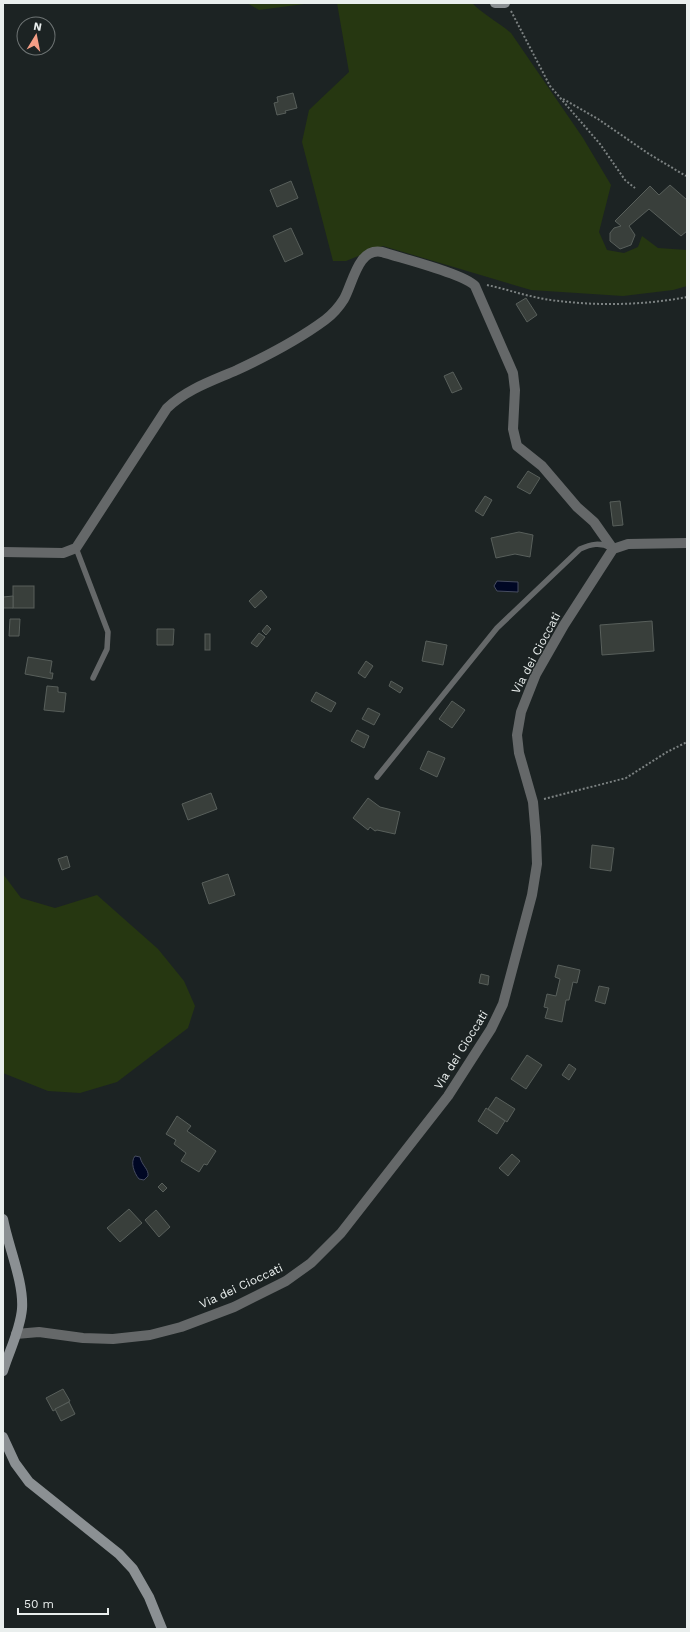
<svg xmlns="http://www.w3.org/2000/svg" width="690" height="1632" font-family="'Work Sans',sans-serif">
<rect width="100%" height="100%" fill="#1c2323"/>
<g fill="#263711">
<path d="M247,3H312L259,10Z"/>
<path d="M337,3H472C484,15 498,22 511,33L583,138L611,185L599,232L607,250L624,253L638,247L642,236L658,248L687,250V286L673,290L623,296L531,290L383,246L346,261H333L302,142L309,110L349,72Z"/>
<path d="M3,874L21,898L55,908L97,895L158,949L184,981L195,1006L188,1028L117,1082L80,1093L48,1091L3,1073Z"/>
</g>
<g fill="#000724" stroke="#464c60">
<path d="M497,581L518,582V592L497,591L494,586Z"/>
<path d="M135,1156L140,1157C142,1166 149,1169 148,1176L144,1180L139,1179C134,1173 130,1162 135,1156Z"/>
</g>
<g fill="#393f3b" stroke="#585f5b">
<path d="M293,93L297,108L285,111L286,113L277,115L274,103L278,102L277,97Z"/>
<path d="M291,181L298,198L277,207L270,190Z"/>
<path d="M670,185L687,200V231L681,236L649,209L629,226L635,235L631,245L620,249L610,241V233L614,228L621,226L615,221L650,186L659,195Z"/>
<path d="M291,228L303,254L285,262L273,236Z"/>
<path d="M526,298L537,315L527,322L516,304Z"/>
<path d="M453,372L462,389L452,393L444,376Z"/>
<path d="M528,471L540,478L530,494L517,487Z"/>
<path d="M485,496L492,500L483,516L475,511Z"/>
<path d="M620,501L623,525L613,526L610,502Z"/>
<path d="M519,532L533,535L530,557L515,554L496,558L491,538Z"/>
<rect x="13" y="586" width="21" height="22"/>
<path d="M261,590L267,597L255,608L249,601Z"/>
<path d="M13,596V608H3V597Z"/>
<path d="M10,619H20L19,636H9Z"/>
<path d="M652,621L654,651L602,655L600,625Z"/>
<path d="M267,625L271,629L266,635L262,631Z"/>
<path d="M157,629H174L173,645H157Z"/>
<path d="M259,633L265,637L257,647L251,643Z"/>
<rect x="205" y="634" width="5" height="16"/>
<path d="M426,641L447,645L443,665L422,661Z"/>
<path d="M28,657L52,661L50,673H53L52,679L25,674Z"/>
<path d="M366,661L373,666L365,678L358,673Z"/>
<path d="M391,681L403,688L400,693L389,686Z"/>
<path d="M47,686L58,687V692L66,693L64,712L44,710Z"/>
<path d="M316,692L336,703L331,712L311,701Z"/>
<path d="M452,701L465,710L452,728L439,719Z"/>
<path d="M368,708L380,714L374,725L362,719Z"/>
<path d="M357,730L369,736L364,748L351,741Z"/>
<path d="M428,751L445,758L437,777L420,769Z"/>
<path d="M211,793L217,809L188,820L182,804Z"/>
<path d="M368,798L380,807L400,812L395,834L377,830L375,831L370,827L368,830L353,818Z"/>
<path d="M592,845L614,848L611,871L590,868Z"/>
<path d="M67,856L70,867L62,870L58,859Z"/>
<path d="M228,874L235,895L209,904L202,883Z"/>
<path d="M558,965L580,970L577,983L573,982L569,1000H566L562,1022L545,1018L548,1008L544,1007L547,994L556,996L560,979L555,977Z"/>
<path d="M481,974L489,976L488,985L479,983Z"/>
<path d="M599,986L609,988L605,1004L595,1001Z"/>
<path d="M527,1055L542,1065L526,1089L511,1079Z"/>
<path d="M569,1064L576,1069L569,1080L562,1075Z"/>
<path d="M496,1097L515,1109L507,1122L488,1109Z"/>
<path d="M486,1108L505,1121L497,1134L478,1121Z"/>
<path d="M177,1116L191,1126L187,1131L216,1151L207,1165L204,1164L199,1172L181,1161L186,1153L174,1144L176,1140L166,1134Z"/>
<path d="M512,1154L520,1161L508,1176L499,1168Z"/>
<path d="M162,1183L167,1188L163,1192L158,1187Z"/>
<path d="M129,1209L142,1223L120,1242L107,1228Z"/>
<path d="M156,1210L170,1227L159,1237L145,1220Z"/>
<path d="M63,1389L70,1401L53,1411L46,1398Z"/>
<path d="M69,1402L75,1414L61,1421L55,1409Z"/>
</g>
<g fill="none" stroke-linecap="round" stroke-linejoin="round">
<g stroke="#7c8282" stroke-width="2" stroke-dasharray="2 2" stroke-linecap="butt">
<path d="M511,11L550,86L600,144L625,180L635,188"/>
<path d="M563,99L598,119L649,154L686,176"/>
<path d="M487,285C510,290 535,299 559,301C600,306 646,305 687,297"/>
<path d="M544,799L626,778L667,752L687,742"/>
</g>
<g stroke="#656869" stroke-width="5.5">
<path d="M76,548L108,632L107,649L93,678"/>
<path d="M377,777L497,628L580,549C591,544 600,542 611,548"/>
</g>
<g stroke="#656869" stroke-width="10">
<path d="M3,552L63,553L76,548L167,408C187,389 212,381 237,370C267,356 298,340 325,320C333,314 339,307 344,299C353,283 358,247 382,252C400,258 465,274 475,286L513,373L515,390L513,429L517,446L542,466L577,507L594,522L613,549"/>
<path d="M16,1334L39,1332L83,1338L113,1339L150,1335L181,1327L234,1307L286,1281L311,1263L341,1233L448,1096L491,1029L503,1004L532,895L537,864L536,837L533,802L519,753L517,735L521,712L536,674L564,625L613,549L628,544L687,543"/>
</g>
<g stroke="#8b9093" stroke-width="10">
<path d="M495,3H505"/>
<path d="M3,1219C8,1246 24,1282 22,1309C20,1331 9,1351 3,1371"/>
<path d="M3,1437L15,1463L29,1482L119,1554L133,1569L149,1597L162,1629"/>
</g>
</g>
<g text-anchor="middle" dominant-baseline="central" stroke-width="3" stroke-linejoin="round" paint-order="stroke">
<g font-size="12" fill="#e9eeed" stroke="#1c2323">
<text transform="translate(536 653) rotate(-62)">Via dei Cioccati</text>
<text transform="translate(461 1050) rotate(-58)">Via dei Cioccati</text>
<text transform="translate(241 1286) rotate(-25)">Via dei Cioccati</text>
</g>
</g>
<rect width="690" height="1632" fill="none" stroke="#e9eeed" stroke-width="8"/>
<g transform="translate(36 36) rotate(10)"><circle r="19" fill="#1c2323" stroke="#6e7474"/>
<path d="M0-3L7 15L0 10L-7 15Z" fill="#f49e86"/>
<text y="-6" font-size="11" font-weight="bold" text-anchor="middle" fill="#e9eeed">N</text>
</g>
<path d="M18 1608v6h90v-6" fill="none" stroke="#e9eeed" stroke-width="2"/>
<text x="24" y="1608" font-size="12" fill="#e9eeed" stroke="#1c2323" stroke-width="3" paint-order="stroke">50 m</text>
</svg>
